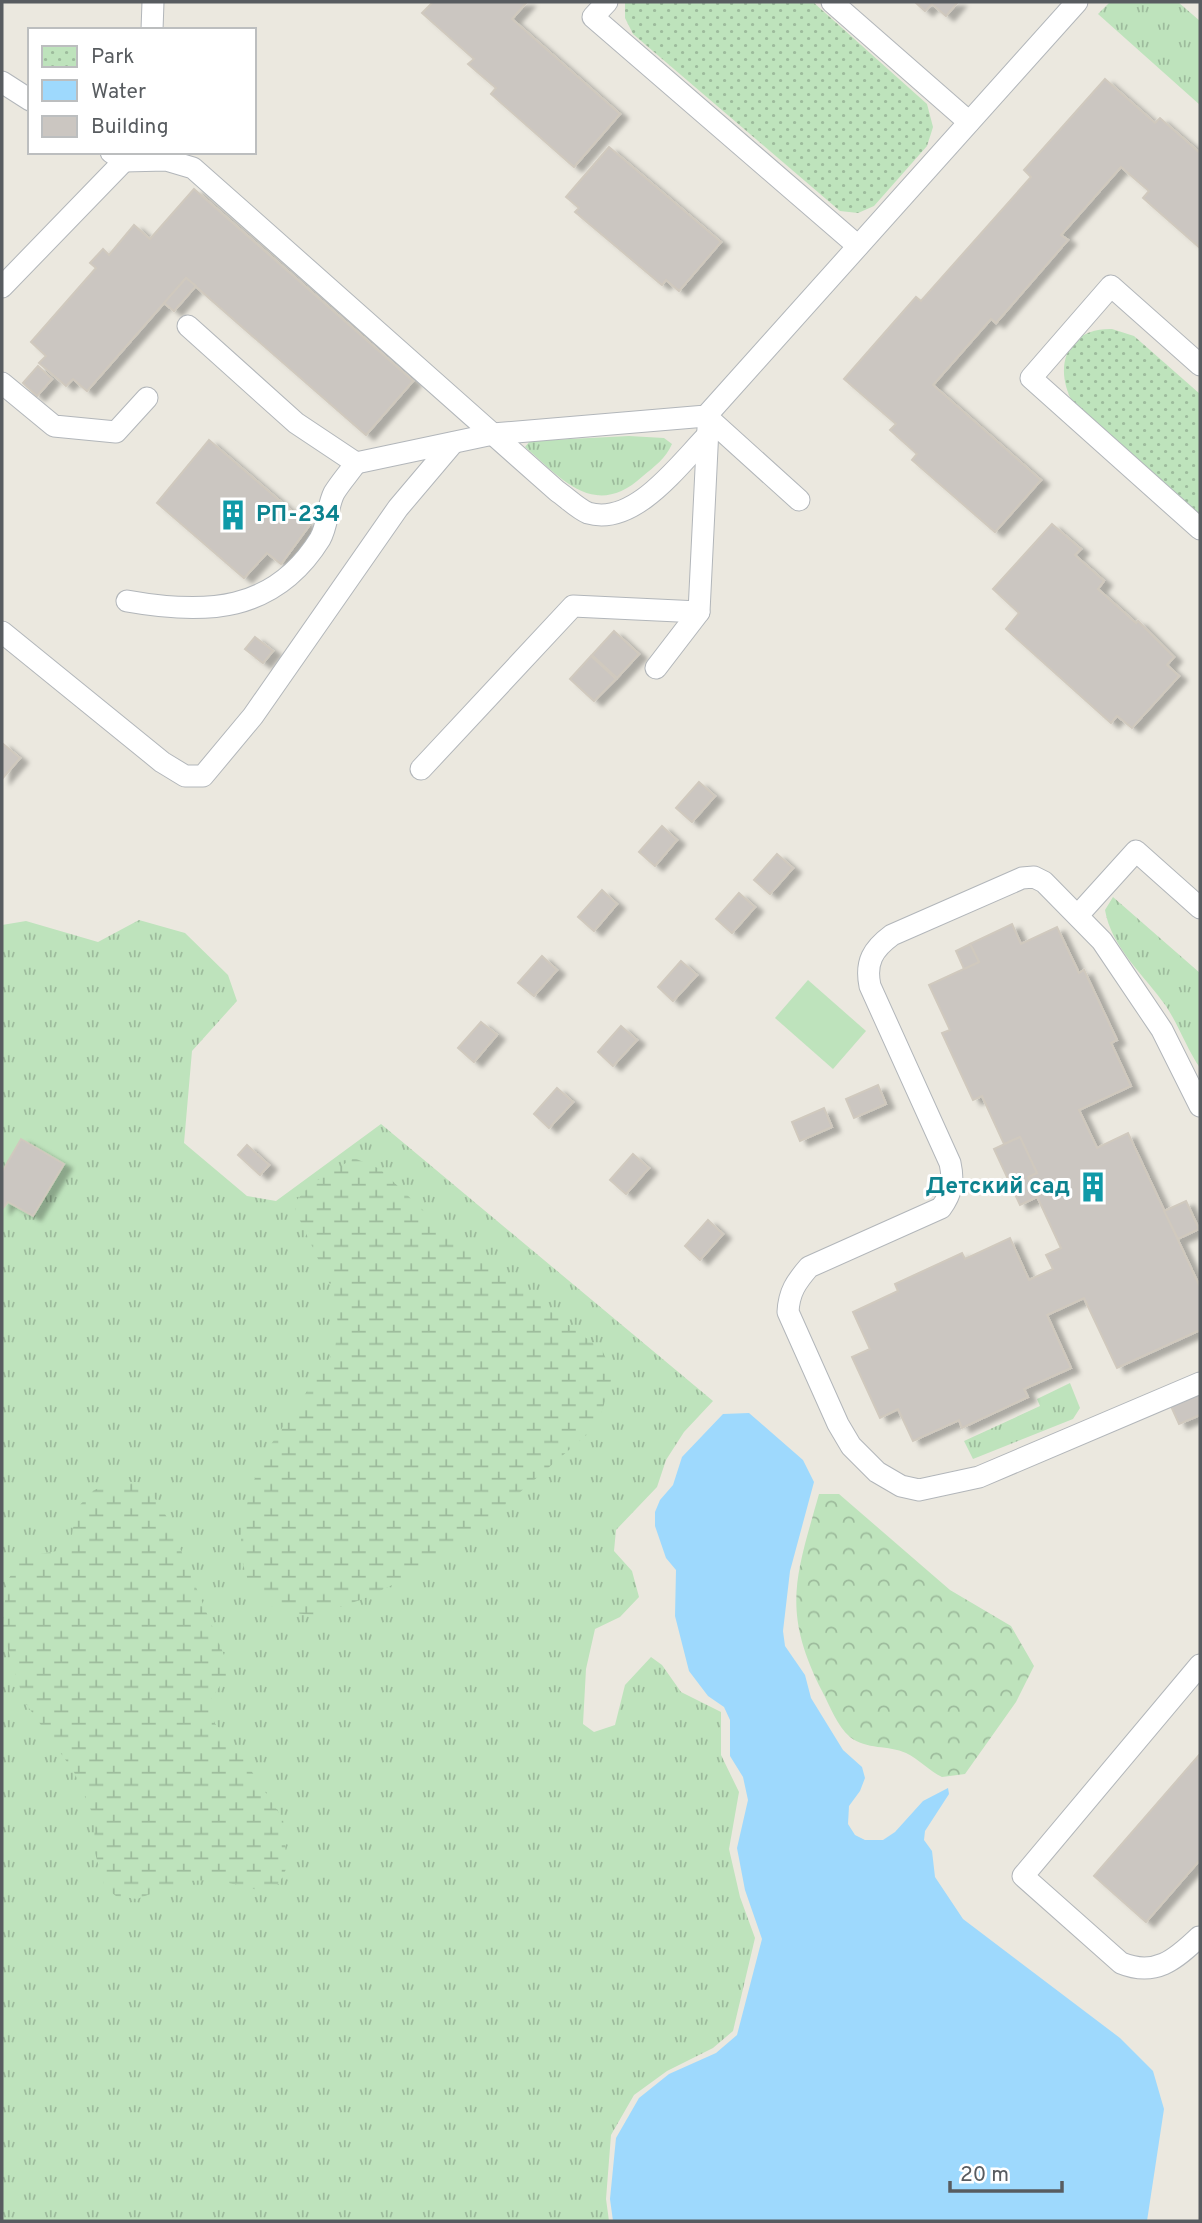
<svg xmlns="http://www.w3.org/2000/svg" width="1202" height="2223" font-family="Overpass,sans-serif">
<defs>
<pattern id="grass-tufts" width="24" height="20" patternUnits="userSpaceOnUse" patternTransform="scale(1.75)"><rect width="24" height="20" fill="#bee3bc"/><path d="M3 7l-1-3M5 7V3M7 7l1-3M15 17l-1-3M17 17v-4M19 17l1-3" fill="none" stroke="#9dbb9c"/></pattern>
<pattern id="forest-crowns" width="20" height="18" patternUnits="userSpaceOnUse" patternTransform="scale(1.75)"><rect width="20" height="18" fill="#bee3bc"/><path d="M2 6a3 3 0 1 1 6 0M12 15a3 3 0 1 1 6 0" fill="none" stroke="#9dbb9c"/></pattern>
<pattern id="wetland-marsh" width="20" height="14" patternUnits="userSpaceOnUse" patternTransform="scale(1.75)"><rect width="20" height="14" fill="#bee3bc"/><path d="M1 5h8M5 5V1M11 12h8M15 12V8" fill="none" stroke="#9dbb9c"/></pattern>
<pattern id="park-dots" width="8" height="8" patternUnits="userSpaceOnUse" patternTransform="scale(1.75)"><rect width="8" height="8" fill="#bee3bc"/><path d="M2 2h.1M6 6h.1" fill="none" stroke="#9dbb9c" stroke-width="1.8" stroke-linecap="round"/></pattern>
<filter id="shadow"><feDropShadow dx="8" dy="4.5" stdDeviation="2" flood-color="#0004"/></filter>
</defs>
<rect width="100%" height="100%" fill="#ebe8df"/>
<g fill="url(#grass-tufts)">
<path d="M1110,2H1178L1200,21V105L1098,14Z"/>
<path d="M629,436L664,438L672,444C666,458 654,467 643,476C595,520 563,480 525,447L530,441Z"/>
<path d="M1113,897L1200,973V1068C1187,1049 1179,1026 1166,1006C1145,976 1111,947 1105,910Z"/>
<path d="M139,920L185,933L228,975L237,1001L192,1051L184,1143L247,1196L276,1201L381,1124L713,1401L684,1432L666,1460L657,1487L616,1530L614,1551L632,1571L639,1597L620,1617L595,1629L586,1669L583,1724L594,1732L615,1725L625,1685L651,1657L662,1665L681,1692L721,1712V1755L739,1792L729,1849L740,1897L755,1938L733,2031L713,2048L667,2071L634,2095L611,2135L606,2199L609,2221H2V925L26,921L98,942Z"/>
<path d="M1070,1383L1080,1408L1073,1419L973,1459L964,1441L1040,1406L1037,1399Z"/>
</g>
<path fill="url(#forest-crowns)" d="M819,1494H839L950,1590L1011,1626L1034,1666L1016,1702L965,1774L942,1777C929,1771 919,1759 906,1753C889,1745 866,1750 850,1737C837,1726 830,1706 822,1691C781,1610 796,1576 819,1494Z"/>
<g fill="url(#wetland-marsh)">
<path d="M354,1158L380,1169L449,1235L602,1350L613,1374L598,1425L475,1531L411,1576L363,1599L316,1615L291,1613L266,1604L250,1588L241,1557V1531L249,1496L261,1459L335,1350L338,1324L333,1291L296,1212L295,1202L310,1185Z"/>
<path d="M121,1481L145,1483L168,1519L226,1660V1677L211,1699L212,1720L237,1749L283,1819L287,1867L279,1884L262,1891L216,1880L185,1881L137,1899L116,1896L105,1888L95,1853L94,1817L74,1772L24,1701L2,1630L7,1581L23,1557L63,1550L71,1542L76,1509L94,1490Z"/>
</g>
<g fill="url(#park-dots)">
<path d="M625,2H813L927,104L933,127L927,146L874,206L858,213L840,211L633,34L625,18Z"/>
<path d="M1112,329L1134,336L1200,394V516L1073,403C1053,367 1066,328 1112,329Z"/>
</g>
<path fill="#bee3bc" d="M808,980L866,1031L833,1069L775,1018Z"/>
<path fill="#9ed9fd" d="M749,1413L803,1460L814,1482L790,1571L783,1631L785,1646L805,1675L811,1698L843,1750L862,1767L865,1778L860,1791L849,1806L848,1824L855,1835L865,1840H883L895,1832L923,1801L948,1788L949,1794L925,1831L924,1840L932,1851L935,1877L963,1919L1120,2038L1153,2071L1164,2109L1147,2221H613L610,2199L616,2138L639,2098L669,2074L716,2053L737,2035L762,1939L745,1890L737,1848L748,1800L743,1777L730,1756V1720L724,1707L708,1696L689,1671L675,1616L676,1570L666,1558L655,1526V1512L660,1500L673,1485L682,1457L723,1414Z"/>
<g fill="#cbc6c1" stroke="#d0c9be" stroke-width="2" filter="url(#shadow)">
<path d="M433,2H527L512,19L620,114L574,167L491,94L496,88L468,64L474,59L422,13Z"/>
<path d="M915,2H958L946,16L932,4L925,11Z"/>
<path d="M1105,79L1155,123L1160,118L1200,153V248L1143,198L1149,191L1121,167L1061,235L1068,240L996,323L991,319L933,385L1041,480L995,532L912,460L917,454L890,430L896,424L844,379L916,297L921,301L1031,177L1024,170Z"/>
<path d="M609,147L721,242L679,291L666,280L662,285L575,212L579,208L566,197Z"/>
<path d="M194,189L413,381L366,435L186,278L87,391L73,379L66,386L39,363L46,356L31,342L96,268L90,263L103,249L109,255L134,225L150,239Z"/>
<path d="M186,278L196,286L174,311L164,303Z"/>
<path d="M38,366L52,379L37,396L23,383Z"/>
<path d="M209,440L309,526L281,564L267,553L244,578L157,503Z"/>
<path d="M1052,524L1081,549L1075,555L1104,581L1098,589L1136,623L1138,621L1174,657L1167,665L1179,676L1132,728L1117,716L1111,723L1006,629L1019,613L993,589Z"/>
<path d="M614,631L639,654L617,678L592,655Z"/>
<path d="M255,637L273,651L263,663L245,649Z"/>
<path d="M591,656L616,679L594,701L570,679Z"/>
<path d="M2,743L20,758L2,779Z"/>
<path d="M699,782L715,796L692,822L676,808Z"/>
<path d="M662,826L677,840L655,866L639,852Z"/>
<path d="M777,854L793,868L770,894L754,880Z"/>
<path d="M602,890L617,904L594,931L578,917Z"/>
<path d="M739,893L755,907L732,933L716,919Z"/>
<path d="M1012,924L1021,944L1057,927L1079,973L1084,970L1117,1040L1111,1043L1131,1086L1079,1110L1097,1148L1128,1133L1200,1287V1330L1117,1368L1084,1298L1047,1315L1071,1368L1024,1389L1028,1397L962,1428L959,1420L913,1441L898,1409L880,1418L852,1357L870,1349L853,1312L898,1291L895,1284L962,1253L965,1259L1010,1238L1029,1280L1053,1269L1046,1255L1061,1248L1028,1177L1037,1173L1020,1137L1004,1144L982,1096L973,1100L942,1033L950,1030L929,985L979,962L970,944Z"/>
<path d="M970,944L979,962L964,969L956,951Z"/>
<path d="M542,956L557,970L534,996L518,983Z"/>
<path d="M681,961L697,975L673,1001L658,987Z"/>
<path d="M481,1022L497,1035L474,1062L458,1048Z"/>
<path d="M621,1026L637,1040L613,1066L598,1052Z"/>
<path d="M878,1085L886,1104L854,1118L846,1099Z"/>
<path d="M557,1088L573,1102L549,1128L534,1114Z"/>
<path d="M824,1108L832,1127L800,1141L792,1122Z"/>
<path d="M1020,1137L1037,1173L1028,1177L1037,1197L1020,1205L994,1149Z"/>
<path d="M21,1139L64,1164L33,1216L8,1202L2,1209V1172Z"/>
<path d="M247,1145L269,1165L260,1175L238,1155Z"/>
<path d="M633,1154L649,1168L626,1194L610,1180Z"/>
<path d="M1186,1201L1199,1229L1178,1239L1164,1211Z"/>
<path d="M708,1220L723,1234L700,1260L685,1246Z"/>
<path d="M1200,1391V1415L1179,1424L1170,1404Z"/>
<path d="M1200,1754V1860L1146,1922L1094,1876Z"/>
</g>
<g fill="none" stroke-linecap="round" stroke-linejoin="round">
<g stroke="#b2b6ba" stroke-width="23">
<g id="service">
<path d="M607,2L593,17L858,246"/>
<path d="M832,2L969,122"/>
<path d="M152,30L153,2"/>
<path d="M2,82L30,100"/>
<path d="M111,152L124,161L166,160L193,168L557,491C566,497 578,509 588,513C635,527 680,463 709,434"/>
<path d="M2,287L124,161"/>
<path d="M188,326L296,423L356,463L493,434L706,416L1077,2"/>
<path d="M1200,365L1111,286L1031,378L1200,529"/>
<path d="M2,383L54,426L116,432L147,398"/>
<path d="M706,416L799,500"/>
<path d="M127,601C205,615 274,613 320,539C328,525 327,507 334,493C340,483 349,473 356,463"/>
<path d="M2,632L162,762L185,776H203L253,716L398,508L453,443"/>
<path d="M656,668L699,612L708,428"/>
<path d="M421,769L573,606L699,612"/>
<path d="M1079,914L1136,851L1200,908"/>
<path d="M1200,1106L1162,1030L1102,941L1044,882L1034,877L1022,878L892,935C873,949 865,962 870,986L950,1163C954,1181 952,1193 941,1208L809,1267C796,1282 789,1292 788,1312L838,1424L851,1446L877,1472L901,1486L919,1490L979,1477L1200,1383"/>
<path d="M1199,1937C1175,1960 1155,1977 1121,1963L1023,1876L1200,1665"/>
</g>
</g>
<use href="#service" stroke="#fff" stroke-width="21"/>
</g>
<defs>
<g id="building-bare" transform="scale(2.415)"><path d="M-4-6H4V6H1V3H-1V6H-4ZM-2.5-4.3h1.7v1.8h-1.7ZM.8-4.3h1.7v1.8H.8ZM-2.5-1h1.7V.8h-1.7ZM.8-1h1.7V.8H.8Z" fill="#0f9aa8" stroke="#fff" stroke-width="2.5" paint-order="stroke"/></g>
</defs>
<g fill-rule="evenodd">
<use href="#building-bare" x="233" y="515"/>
<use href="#building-bare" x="1093" y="1187"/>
</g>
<g text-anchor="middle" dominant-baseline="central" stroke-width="6" stroke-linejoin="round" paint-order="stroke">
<g font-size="23" font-weight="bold" fill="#0d838f" stroke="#fff" text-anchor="start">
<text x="256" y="515">РП-234</text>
<text x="1070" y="1187" text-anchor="end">Детский сад</text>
</g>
</g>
<rect width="1202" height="2223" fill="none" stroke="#585c60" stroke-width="7"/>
<rect x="28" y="28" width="228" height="126" fill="#ffffff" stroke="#bcbebf" stroke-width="2"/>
<rect x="42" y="46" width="35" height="21" fill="url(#park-dots)" stroke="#bcbebf" stroke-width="2"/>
<text x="91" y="63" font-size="21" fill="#585c60">Park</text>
<rect x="42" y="80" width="35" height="21" fill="#9ed9fd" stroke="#bcbebf" stroke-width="2"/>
<text x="91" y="98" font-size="21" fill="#585c60">Water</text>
<rect x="42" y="116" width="35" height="21" fill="#cbc6c1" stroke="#bcbebf" stroke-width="2"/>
<text x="91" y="133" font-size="21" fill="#585c60">Building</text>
<path d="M950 2181v10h112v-10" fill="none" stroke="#585c60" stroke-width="3.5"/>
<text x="960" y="2181" font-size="21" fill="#585c60" stroke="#ffffff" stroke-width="5" paint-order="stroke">20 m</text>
</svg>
